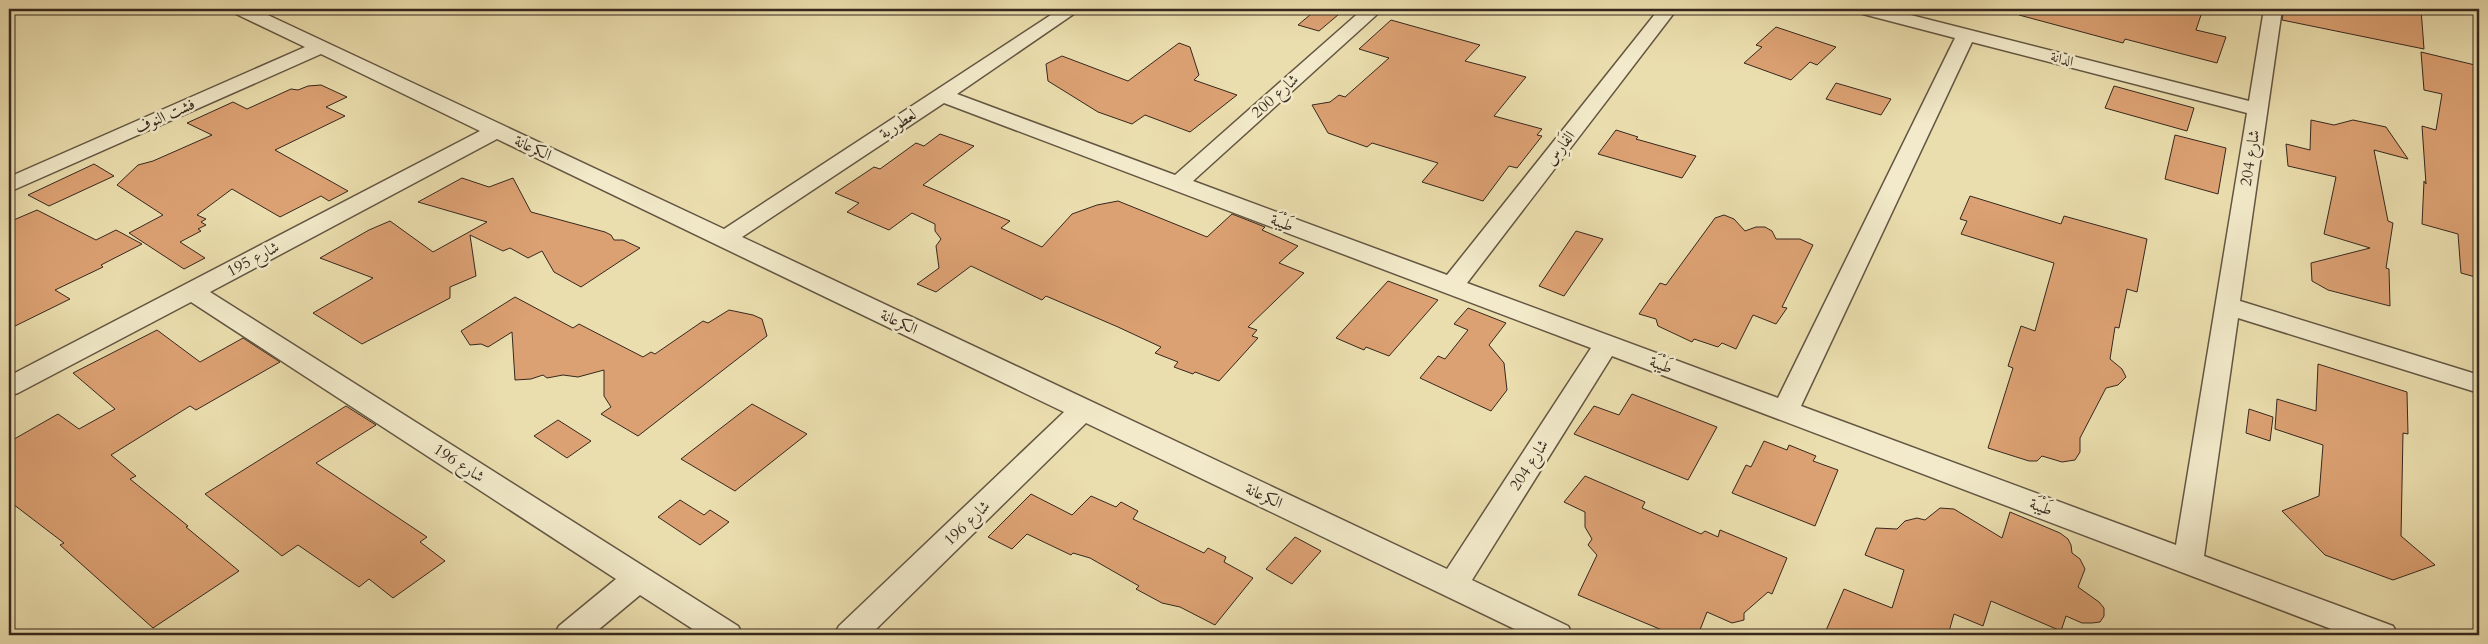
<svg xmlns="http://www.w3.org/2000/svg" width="2488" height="644" font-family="Cardo,Amiri,serif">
<rect width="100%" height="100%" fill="#ebdeae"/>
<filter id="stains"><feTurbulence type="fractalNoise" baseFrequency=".004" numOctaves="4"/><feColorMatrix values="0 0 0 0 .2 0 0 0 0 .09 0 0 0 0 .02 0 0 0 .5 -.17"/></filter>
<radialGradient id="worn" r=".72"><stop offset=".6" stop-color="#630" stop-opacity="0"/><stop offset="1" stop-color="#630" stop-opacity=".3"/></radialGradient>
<g fill="#dca173" stroke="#36281e">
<path d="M1317,9H1345L1319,31L1298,25Z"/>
<path d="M2019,9H2203L2196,30L2226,37L2217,63L2125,39L2123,43L2019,15Z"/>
<path d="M2284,9H2421L2424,49L2282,20Z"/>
<path d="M1391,20L1480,45L1465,61L1526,77L1494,116L1542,129L1537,135L1542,136L1517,168L1509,166L1483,201L1422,182L1438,163L1372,143L1367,147L1328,133L1312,105L1330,102L1339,95L1345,97L1389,58L1359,49Z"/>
<path d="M1776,27L1836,47L1817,65L1810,62L1791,80L1744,63L1762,47L1756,45Z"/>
<path d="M1179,43L1190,47L1199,75L1194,80L1237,95L1190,132L1145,115L1132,124L1098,112L1048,81L1046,64L1062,56L1128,81Z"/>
<path d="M2421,52L2479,66V278L2461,273L2458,234L2422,224L2424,181L2426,184L2422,126L2436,130L2442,94L2424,90Z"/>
<path d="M1836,83L1891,99L1881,115L1826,99Z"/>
<path d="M321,85L347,97L326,107L345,116L275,150L348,191L329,201L321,196L280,217L232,189L197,215L206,219L201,222L206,225L198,229L201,231L180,242L205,258L184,269L129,233L163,215L117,185L138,165L153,161L212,135L187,123L233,102L247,109L291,89L298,90L308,86Z"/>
<path d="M2114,86L2194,108L2187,131L2105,108Z"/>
<path d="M2311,120L2334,125L2353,120L2386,127L2408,159L2374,150L2388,221L2393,223L2386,268L2389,269L2390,306L2328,290L2312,281L2311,263L2370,248L2324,234L2336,177L2288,166L2286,144L2310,150Z"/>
<path d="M1616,130L1638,137L1636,139L1696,156L1682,178L1598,154Z"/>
<path d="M940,134L974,146L923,185L1010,221L1001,228L1042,247L1072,214L1097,205L1118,201L1207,237L1232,214L1265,227L1262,230L1298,246L1279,263L1304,273L1248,327L1257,330L1252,336L1258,338L1219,381L1195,372L1193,374L1174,367L1178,362L1155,353L1161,347L1118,327L1046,296L1042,300L971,266L936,292L917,284L939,268L936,246L941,239L935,231V224L912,213L889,230L847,212L859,203L835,193L874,167L880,169L916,143L924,146Z"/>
<path d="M2175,135L2226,148L2218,194L2165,179Z"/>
<path d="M94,164L114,176L49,206L28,195Z"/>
<path d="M462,178L489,187L513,178L531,212L605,232L611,235L614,240H623L640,248L581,287L554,272L542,251L528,258L510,248L503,251L470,235L476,276L450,287V298L362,344L313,313L373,278L320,258L369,230L390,221L433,252L487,222L418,202Z"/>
<path d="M1970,196L2061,224L2064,216L2147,239L2137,292L2127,289L2119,328L2115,327L2110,359L2122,369L2126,377L2118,385L2106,388L2080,438V452L2075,460L2062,462L2042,456L2037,461H2029L1988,448L2013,368L2008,366L2021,326L2035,331L2054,263L1961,234L1967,221L1960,219Z"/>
<path d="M37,210L96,240L116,230L142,244L101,265L103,267L55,290L70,299L9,329V222Z"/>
<path d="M1724,215L1734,219L1745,231L1756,227H1765L1772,231L1776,239H1800L1813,245L1782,307L1787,308L1776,324L1753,315L1736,349L1722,343L1718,347L1694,339L1692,342L1658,326L1656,319L1639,314L1660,283L1666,285L1715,218Z"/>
<path d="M1576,231L1603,239L1564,296L1539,286Z"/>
<path d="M1388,281L1438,300L1389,356L1366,347L1364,350L1336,338Z"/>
<path d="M515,297L573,328L579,324L643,357L651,352L655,354L703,321L708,323L729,310L753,315L762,319L767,336L638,436L601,414L611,407L604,396V370L578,377L563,375L547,378L543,375L531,379L515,380L512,332L488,347L481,344L470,345L461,331Z"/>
<path d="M1468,308L1506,323L1489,345L1504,363L1507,390L1491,411L1420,378L1438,356L1445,359L1468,330L1454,324Z"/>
<path d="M157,330L200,362L243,338L280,362L196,410L190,406L111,455L136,476L130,479L188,526L186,527L239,571L153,628L60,545L64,543L9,501V442L58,414L79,429L115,409L73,373Z"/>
<path d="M2318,364L2407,392L2408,434L2403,433L2401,536L2435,565L2393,580L2325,555L2282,511L2319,496L2323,445L2275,429L2277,399L2316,411Z"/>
<path d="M1632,394L1717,427L1688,480L1574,434L1594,406L1619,415Z"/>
<path d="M752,404L807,434L735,491L681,459Z"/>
<path d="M346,406L376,425L316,463L427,537L420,542L445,561L393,598L369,579L359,587L298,545L282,556L205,494Z"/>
<path d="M2249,409L2273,417L2270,441L2246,433Z"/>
<path d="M558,420L591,441L567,458L534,436Z"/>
<path d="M1764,441L1787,450L1789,445L1816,456L1813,461L1838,470L1815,526L1732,493L1746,465L1751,467Z"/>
<path d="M1585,476L1645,502L1642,508L1701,534L1705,531L1718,537L1720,530L1787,558L1772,594L1768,592L1744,613V620L1732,623L1707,612L1698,635H1674L1578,595L1597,555L1588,545L1592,539L1585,527V512L1564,502Z"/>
<path d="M1031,494L1072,515L1091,496L1116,507L1121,502L1138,511L1133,519L1204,553L1208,548L1226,557L1224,562L1253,578L1215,625L1180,607L1162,603L1136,589L1139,586L1090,558L1073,553L1071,555L1027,534L1012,549L988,537Z"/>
<path d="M680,500L704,515L710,510L729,522L700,545L658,517Z"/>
<path d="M1940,508L1954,509L2002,538L2010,512L2060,533L2068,539L2071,545L2072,553L2080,559L2085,569L2078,587L2099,602L2104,608V616L2100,622L2092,623H2082L2066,616L2061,631L1991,601L1983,626L1954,614L1948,635H1824L1844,589L1892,608L1904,570L1865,555L1876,528L1897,529L1905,521L1917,518L1925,520Z"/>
<path d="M1295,537L1321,551L1292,584L1266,569Z"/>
</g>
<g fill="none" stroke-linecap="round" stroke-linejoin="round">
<g stroke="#635642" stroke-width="3">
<path id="street" d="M232,9H255L724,229L1060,9H1081L957,94L1175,175L1363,9H1383L1193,181L1447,275L1659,9H1677L1467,283L1778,398L1955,38L1859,13L1857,9H1887L2249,101L2264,9H2282L2240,301L2479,375V393L2238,318L2204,556L2393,626L2398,635H2347L1612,356L1472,580L1568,626L1573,635H1527L1086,423L870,635H834L839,626L1064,412L497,139L210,292L738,626L743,635H702L640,595L592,635H554L559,626L616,579L191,302L18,393L9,396V376L480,131L321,54L9,192V177L305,47L234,13ZM1972,42L2247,113L2176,545L1801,406ZM944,103L1591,348L1447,569L742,237Z"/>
</g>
<use href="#street" fill="#f2eaca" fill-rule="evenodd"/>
</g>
<g text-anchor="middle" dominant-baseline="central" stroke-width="5" stroke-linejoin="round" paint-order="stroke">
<g font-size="14" fill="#36281e" stroke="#f2eaca">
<text transform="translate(2062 59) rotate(14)">الدانة</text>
</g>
<g font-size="16" fill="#36281e" stroke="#f2eaca">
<text transform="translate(1275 96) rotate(-42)">شارع 200</text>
<text transform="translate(165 116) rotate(-24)">فشت النوف</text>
<text transform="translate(898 124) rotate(-34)">لعطورية</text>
<text transform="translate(533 148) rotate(25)">الكرعانة</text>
<text transform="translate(1560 148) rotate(-52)">الفَارِس</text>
<text transform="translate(2250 158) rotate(-81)">شارع 204</text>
<text transform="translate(1282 223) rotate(21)">طَيْبَة</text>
<text transform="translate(253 259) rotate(-28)">شارع 195</text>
<text transform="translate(899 322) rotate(25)">الكرعانة</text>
<text transform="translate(1661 365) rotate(21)">طَيْبَة</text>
<text transform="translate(459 463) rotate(33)">شارع 196</text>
<text transform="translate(1529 465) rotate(-57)">شارع 204</text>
<text transform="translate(1264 496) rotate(25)">الكرعانة</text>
<text transform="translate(2041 507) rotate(21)">طَيْبَة</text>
<text transform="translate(967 523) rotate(-44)">شارع 196</text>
</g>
</g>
<rect width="2488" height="644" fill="none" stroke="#ebdeae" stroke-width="30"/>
<rect x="10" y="10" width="2468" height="624" fill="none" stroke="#36281e" stroke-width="2.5"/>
<rect x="15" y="15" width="2458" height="614" fill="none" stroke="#36281e"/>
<rect width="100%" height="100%" filter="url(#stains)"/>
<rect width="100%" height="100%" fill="url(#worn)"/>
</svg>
